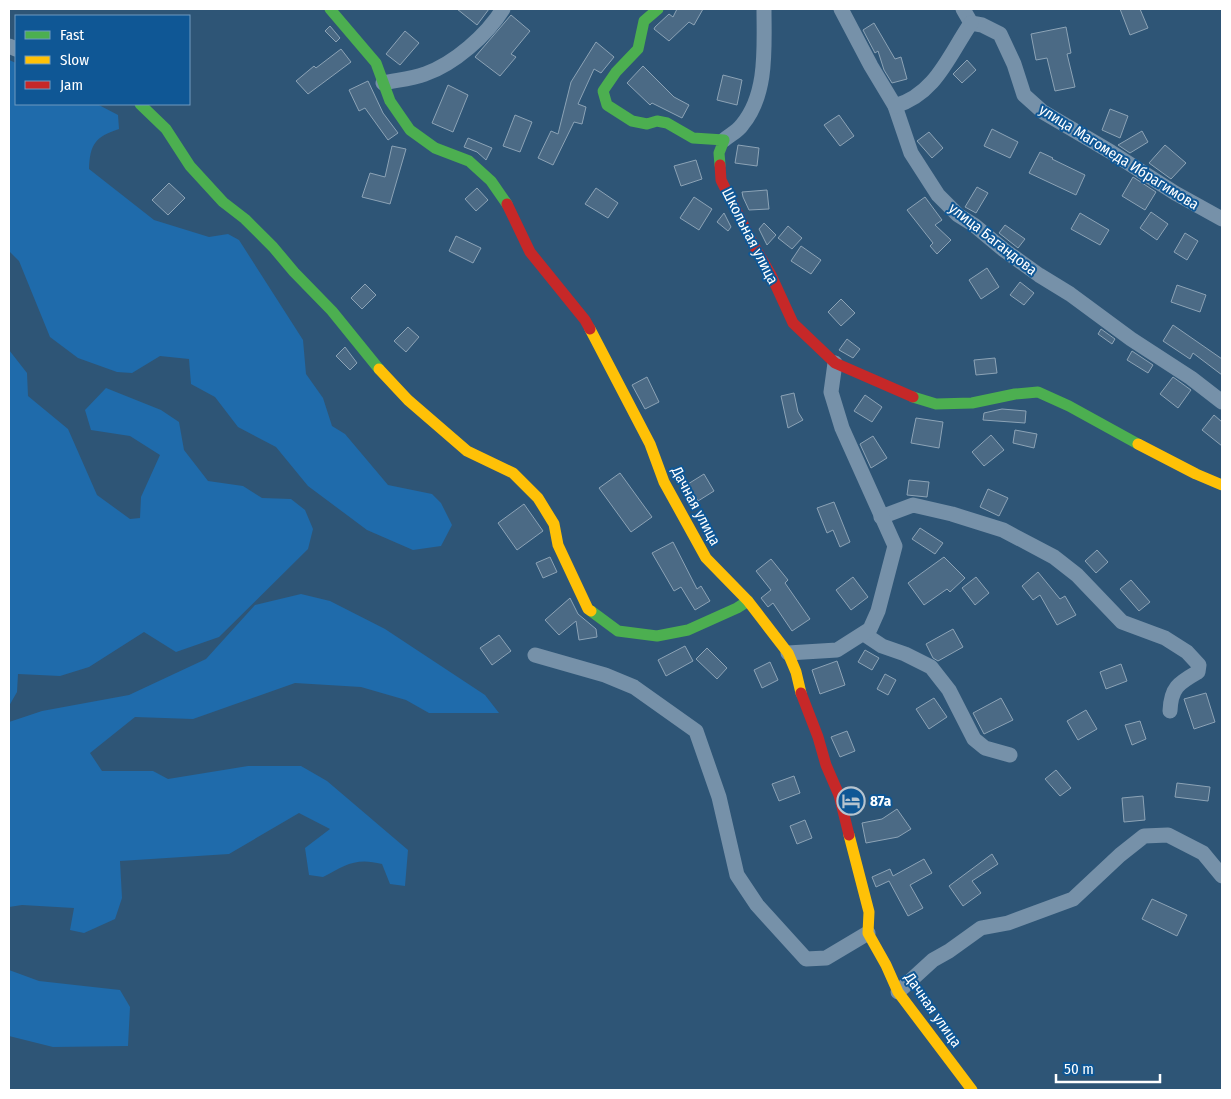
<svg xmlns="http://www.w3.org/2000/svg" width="1231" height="1099" font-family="'Fira Sans Condensed',sans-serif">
<rect width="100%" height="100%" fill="#2e5576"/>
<g fill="#1f6bab">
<path d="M9,60L16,63V104H97L118,115L119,129C95,137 90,144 89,169L154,220L209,237L228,234L239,240L303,340L306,374L323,398L332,426L345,434L388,485L432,494L441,503L452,525L441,546L413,550L367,530L308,486L276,447L238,427L215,397L191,384L189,359L160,356L132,373L117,372L78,358L50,337L19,261L9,251Z"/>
<path d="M9,350L27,373L28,396L68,429L97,495L130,519L140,518L141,497L160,455L130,436L91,430L85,410L106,388L161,410L179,422L184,450L208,481L243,486L262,498L291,499L305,510L313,529L308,549L219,637L176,652L144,632L89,667L60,676L18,674L17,692L9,706Z"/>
<path d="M301,594L330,601L385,629L485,695L499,713H429L406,700L361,687L295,683L193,719L135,717L90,753L102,771H153L168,779L248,766H301L327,781L408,850L405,886L390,884L382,864C356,857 345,865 323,877L309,875L305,848L330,829L299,813L229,854L120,861L122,898L115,919L84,933L70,930L74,908L22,905L9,907V722L42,711L129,695L206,659L255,605Z"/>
<path d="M9,970L39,981L120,990L130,1007L128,1046L53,1047L9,1036Z"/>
</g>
<g fill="#4b6a85" stroke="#8ca3b6">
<path d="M457,9H489L477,25Z"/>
<path d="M677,9H703L694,25L689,22L669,41L654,29L655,27L669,14L673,17Z"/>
<path d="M1120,9H1140L1148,28L1130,35Z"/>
<path d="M511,15L530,31L511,54L516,57L500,76L475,57Z"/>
<path d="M874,23L895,59L901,57L907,79L892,83L884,70L878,51L875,53L863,30Z"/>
<path d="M330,26L340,38L336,42L325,31Z"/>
<path d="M1066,27L1071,53L1067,54L1075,87L1055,91L1047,58L1036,60L1031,34Z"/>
<path d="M405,31L419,43L400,65L386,54Z"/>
<path d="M596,42L614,57L601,73L594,69L578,104L586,107L582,124L574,122L553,165L538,158L551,131L558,134L571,82Z"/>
<path d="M341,49L351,62L308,94L296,81L314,66L316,68Z"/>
<path d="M967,60L976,70L962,83L953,74Z"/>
<path d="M643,66L674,97L689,105L682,118L652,103L650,105L627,83Z"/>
<path d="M723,75L742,80L737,105L717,100Z"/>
<path d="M368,81L383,113L398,133L388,140L365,108L359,111L349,90Z"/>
<path d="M448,85L468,95L453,132L432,123Z"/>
<path d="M1110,109L1128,116L1120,138L1102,130Z"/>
<path d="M515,115L532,122L520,152L503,146Z"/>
<path d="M839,115L854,136L840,146L824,125Z"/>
<path d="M992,129L1018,142L1010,158L984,146Z"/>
<path d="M1142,131L1148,142L1130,153L1118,145Z"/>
<path d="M929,132L943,148L932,158L917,141Z"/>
<path d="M468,138L492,148L486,160L477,152L464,147Z"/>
<path d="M738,145L759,148L757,166L735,163Z"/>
<path d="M1165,145L1186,163L1171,179L1149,163Z"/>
<path d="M392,146L406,149L390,204L362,197L370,173L385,177Z"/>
<path d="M1040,152L1053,158L1052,159L1085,175L1076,195L1029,173Z"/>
<path d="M696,160L702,179L681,186L674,166Z"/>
<path d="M1133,177L1156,192L1145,210L1122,196Z"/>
<path d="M169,183L185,198L168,215L152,200Z"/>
<path d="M977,187L988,193L976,213L965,207Z"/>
<path d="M477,188L488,200L476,211L465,199Z"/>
<path d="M596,188L618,203L608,218L585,204Z"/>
<path d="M767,190L769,209L749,210L743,197L742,192Z"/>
<path d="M694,197L712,209L699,230L680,218Z"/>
<path d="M925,197L942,220L935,225L951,240L937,254L930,246L933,243L907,210Z"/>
<path d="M1151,212L1168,224L1157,240L1140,228Z"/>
<path d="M724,213L731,227L728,231L717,222Z"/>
<path d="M1080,213L1109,230L1100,245L1071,229Z"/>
<path d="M764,223L776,235L767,245L759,229Z"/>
<path d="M1005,225L1025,239L1018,248L999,233Z"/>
<path d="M788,226L802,238L792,249L778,238Z"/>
<path d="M1185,233L1198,241L1187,260L1174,252Z"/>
<path d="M456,236L481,248L473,263L449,251Z"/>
<path d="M801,246L821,260L811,274L791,261Z"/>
<path d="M987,268L999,287L981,299L969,280Z"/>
<path d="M1020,282L1034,293L1024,305L1010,295Z"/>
<path d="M365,284L376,295L362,309L351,298Z"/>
<path d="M1177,285L1206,295L1200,312L1171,302Z"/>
<path d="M841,299L855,313L841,326L828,312Z"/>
<path d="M1173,325L1222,359V375L1193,353L1190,359L1163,341Z"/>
<path d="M408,327L419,337L406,352L394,341Z"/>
<path d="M1101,329L1115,339L1112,344L1098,334Z"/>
<path d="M847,339L860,349L853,358L839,350Z"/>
<path d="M345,347L357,363L350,370L336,356Z"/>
<path d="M1132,351L1153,365L1148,373L1127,360Z"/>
<path d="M995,358L997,373L976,375L974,360Z"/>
<path d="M647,377L659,402L645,409L632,385Z"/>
<path d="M1173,377L1191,390L1178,408L1160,394Z"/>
<path d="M794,393L798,412L803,420L788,428L781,396Z"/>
<path d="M865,395L882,407L872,422L854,411Z"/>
<path d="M1002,409L1026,411L1025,423L983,420L984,413Z"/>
<path d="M1214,415L1222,422V446L1202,430Z"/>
<path d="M916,418L943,422L939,448L911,443Z"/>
<path d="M1015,430L1037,434L1034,448L1013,443Z"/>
<path d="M991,435L1004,450L984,466L972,452Z"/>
<path d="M873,436L887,458L871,468L860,444Z"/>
<path d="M620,473L652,517L631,532L599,488Z"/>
<path d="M704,474L714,491L698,501L688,484Z"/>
<path d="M909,480L929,482L927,497L907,495Z"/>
<path d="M988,489L1008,498L999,516L980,507Z"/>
<path d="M834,502L850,542L840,547L833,530L827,533L817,508Z"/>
<path d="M524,504L543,531L517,550L498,523Z"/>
<path d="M920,528L943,543L935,554L912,539Z"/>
<path d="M673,542L697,589L701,586L710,601L695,610L681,587L674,591L652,553Z"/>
<path d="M1097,550L1108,562L1096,573L1085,561Z"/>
<path d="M550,557L557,572L543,578L536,563Z"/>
<path d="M944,557L965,578L950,592L947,589L924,605L908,583Z"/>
<path d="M771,559L788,580L785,583L810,619L792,631L773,603L768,607L761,598L771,590L756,571Z"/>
<path d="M1038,572L1060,599L1065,596L1076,615L1057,625L1040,595L1033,600L1022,586Z"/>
<path d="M853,577L868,597L851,610L836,590Z"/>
<path d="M976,577L989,593L975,605L962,588Z"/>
<path d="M1131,580L1150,602L1139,611L1120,589Z"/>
<path d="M570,598L578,614L596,629L597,637L579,640L576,621L559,635L545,620Z"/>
<path d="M953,629L963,647L938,661L933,658L926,644Z"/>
<path d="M499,635L511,651L492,665L480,648Z"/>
<path d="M685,646L693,661L666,676L658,660Z"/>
<path d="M707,648L727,668L717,679L696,659Z"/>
<path d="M865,650L879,658L872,670L858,662Z"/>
<path d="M837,661L845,685L820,694L812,670Z"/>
<path d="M770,662L778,680L762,688L754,670Z"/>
<path d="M1121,664L1127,681L1106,689L1100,672Z"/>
<path d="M885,674L896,680L888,695L877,689Z"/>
<path d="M1206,693L1215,722L1194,729L1184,699Z"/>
<path d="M934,698L947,717L929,729L916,709Z"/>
<path d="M1001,698L1013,720L984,734L973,713Z"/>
<path d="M1086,710L1097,729L1078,740L1067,721Z"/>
<path d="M1140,721L1146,739L1132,745L1125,725Z"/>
<path d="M847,731L855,751L840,757L831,737Z"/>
<path d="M1056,770L1071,788L1060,796L1045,779Z"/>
<path d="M794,776L800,793L779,801L772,784Z"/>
<path d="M1177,783L1210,787L1208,801L1175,797Z"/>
<path d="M1143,796L1145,820L1124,822L1122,798Z"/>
<path d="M897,809L911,829L898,837L866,843L862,823L882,819Z"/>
<path d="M805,820L812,838L797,844L790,826Z"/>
<path d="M992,854L998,864L972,881L981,893L963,906L949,886Z"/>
<path d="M924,859L932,873L910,885L923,908L908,916L889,881L876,887L872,877L890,869L893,876Z"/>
<path d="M1152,899L1187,915L1177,936L1142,919Z"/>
</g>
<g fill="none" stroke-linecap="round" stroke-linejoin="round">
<g stroke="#7691a9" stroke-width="15">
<path d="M841,9L871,66L895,106L911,153L938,195L958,215L974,225L1004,250L1039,275L1070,294L1131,339L1191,378L1222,402"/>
<path d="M963,9L971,23"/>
<path d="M971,23L982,25L1000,34L1014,64L1024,95L1043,112L1111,152L1175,193L1222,219"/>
<path d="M9,46L16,49"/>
<path d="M383,83C397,80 412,79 425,74C454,64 487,35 503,9"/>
<path d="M895,106C936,94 949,55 971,23"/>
<path d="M724,140C730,135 738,131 742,125C768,94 764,47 764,9"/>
<path d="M881,517L913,505L952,514L1003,530L1054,557L1077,575L1122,622L1165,638L1187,652L1199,665L1198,672C1179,683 1171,687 1170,711"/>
<path d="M864,634L882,646L905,654L931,667L949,690L974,739L985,748L1010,755"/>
<path d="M788,653L837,650L870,629L878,611L895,546L842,428L831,392L835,363"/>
<path d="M535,655L605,675L634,687L696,731L719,797L737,875L757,905L806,959L826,958L868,933"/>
<path d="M898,992L933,960L949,951L981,928L1008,923L1073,899L1120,855L1144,836L1168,835L1203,853L1222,876"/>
</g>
<g stroke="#4caf50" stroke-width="11">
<path d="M330,9L376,63L390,101L410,130L435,148L469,161L491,181L507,204"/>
<path d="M658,9L644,21L638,49L616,72L603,91L607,105L632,121L647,124L657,121L667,123L693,138L724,140L719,153L720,165"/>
<path d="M140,104L166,129L190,166L223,202L245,219L273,247L294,272L332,311L379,369"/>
<path d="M913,397L936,404L972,403L1015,394L1038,392L1069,406L1138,444"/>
<path d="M591,611L618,631L657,636L688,630L737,608L748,601"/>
</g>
<g stroke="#ffc107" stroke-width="11">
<path d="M590,329L650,444L664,482L706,558L748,601L788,653L796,672L801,693"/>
<path d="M379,369L408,400L467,451L513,473L538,498L554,524L558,545L588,609L591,611"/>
<path d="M1138,444L1196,474L1222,485"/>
<path d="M849,835L869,912L868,933L886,965L898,992L972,1090"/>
</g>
<g stroke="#c62828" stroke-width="11">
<path d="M720,165L721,180L753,244L771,275L793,323L835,363L913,397"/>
<path d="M507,204L530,252L585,320L590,329"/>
<path d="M801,693L818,737L826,765L839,795L849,835"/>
</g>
</g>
<defs>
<g id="hotel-ring" transform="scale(1.4375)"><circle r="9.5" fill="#0f5795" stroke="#b6c4cf" stroke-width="1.5"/><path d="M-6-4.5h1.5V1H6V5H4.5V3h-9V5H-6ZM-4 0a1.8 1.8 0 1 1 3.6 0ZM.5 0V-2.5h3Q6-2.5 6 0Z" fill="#b6c4cf"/></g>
</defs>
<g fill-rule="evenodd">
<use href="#hotel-ring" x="851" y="801"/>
</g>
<g text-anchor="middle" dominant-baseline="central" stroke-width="4" stroke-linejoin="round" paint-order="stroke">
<g font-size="15" fill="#fff" stroke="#0f5795">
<text transform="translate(1119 157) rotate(32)">улица Магомеда Ибрагимова</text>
<text transform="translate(750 236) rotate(63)">Школьная улица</text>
<text transform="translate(993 239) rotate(38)">улица Багандова</text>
<text transform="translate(696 506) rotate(62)">Дачная улица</text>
<text transform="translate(933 1010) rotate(55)">Дачная улица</text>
</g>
<g font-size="15" font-weight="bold" fill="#fff" stroke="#0f5795" text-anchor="start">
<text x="870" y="801">87а</text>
</g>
</g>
<rect width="1231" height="1099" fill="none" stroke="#ffffff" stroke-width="20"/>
<rect x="15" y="15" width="175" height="90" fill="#0f5795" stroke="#6f9abf"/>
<rect x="25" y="31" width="25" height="8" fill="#4caf50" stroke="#6f9abf"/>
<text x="60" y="40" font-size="15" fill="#ffffff">Fast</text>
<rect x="25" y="56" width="25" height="8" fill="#ffc107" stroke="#6f9abf"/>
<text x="60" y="65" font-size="15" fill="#ffffff">Slow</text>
<rect x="25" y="81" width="25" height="8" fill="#c62828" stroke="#6f9abf"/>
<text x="60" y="90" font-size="15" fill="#ffffff">Jam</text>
<path d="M1056 1074v8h104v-8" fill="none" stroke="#ffffff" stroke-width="2.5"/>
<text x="1064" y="1074" font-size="15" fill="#ffffff" stroke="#0f5795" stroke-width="4" paint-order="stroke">50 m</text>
</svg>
